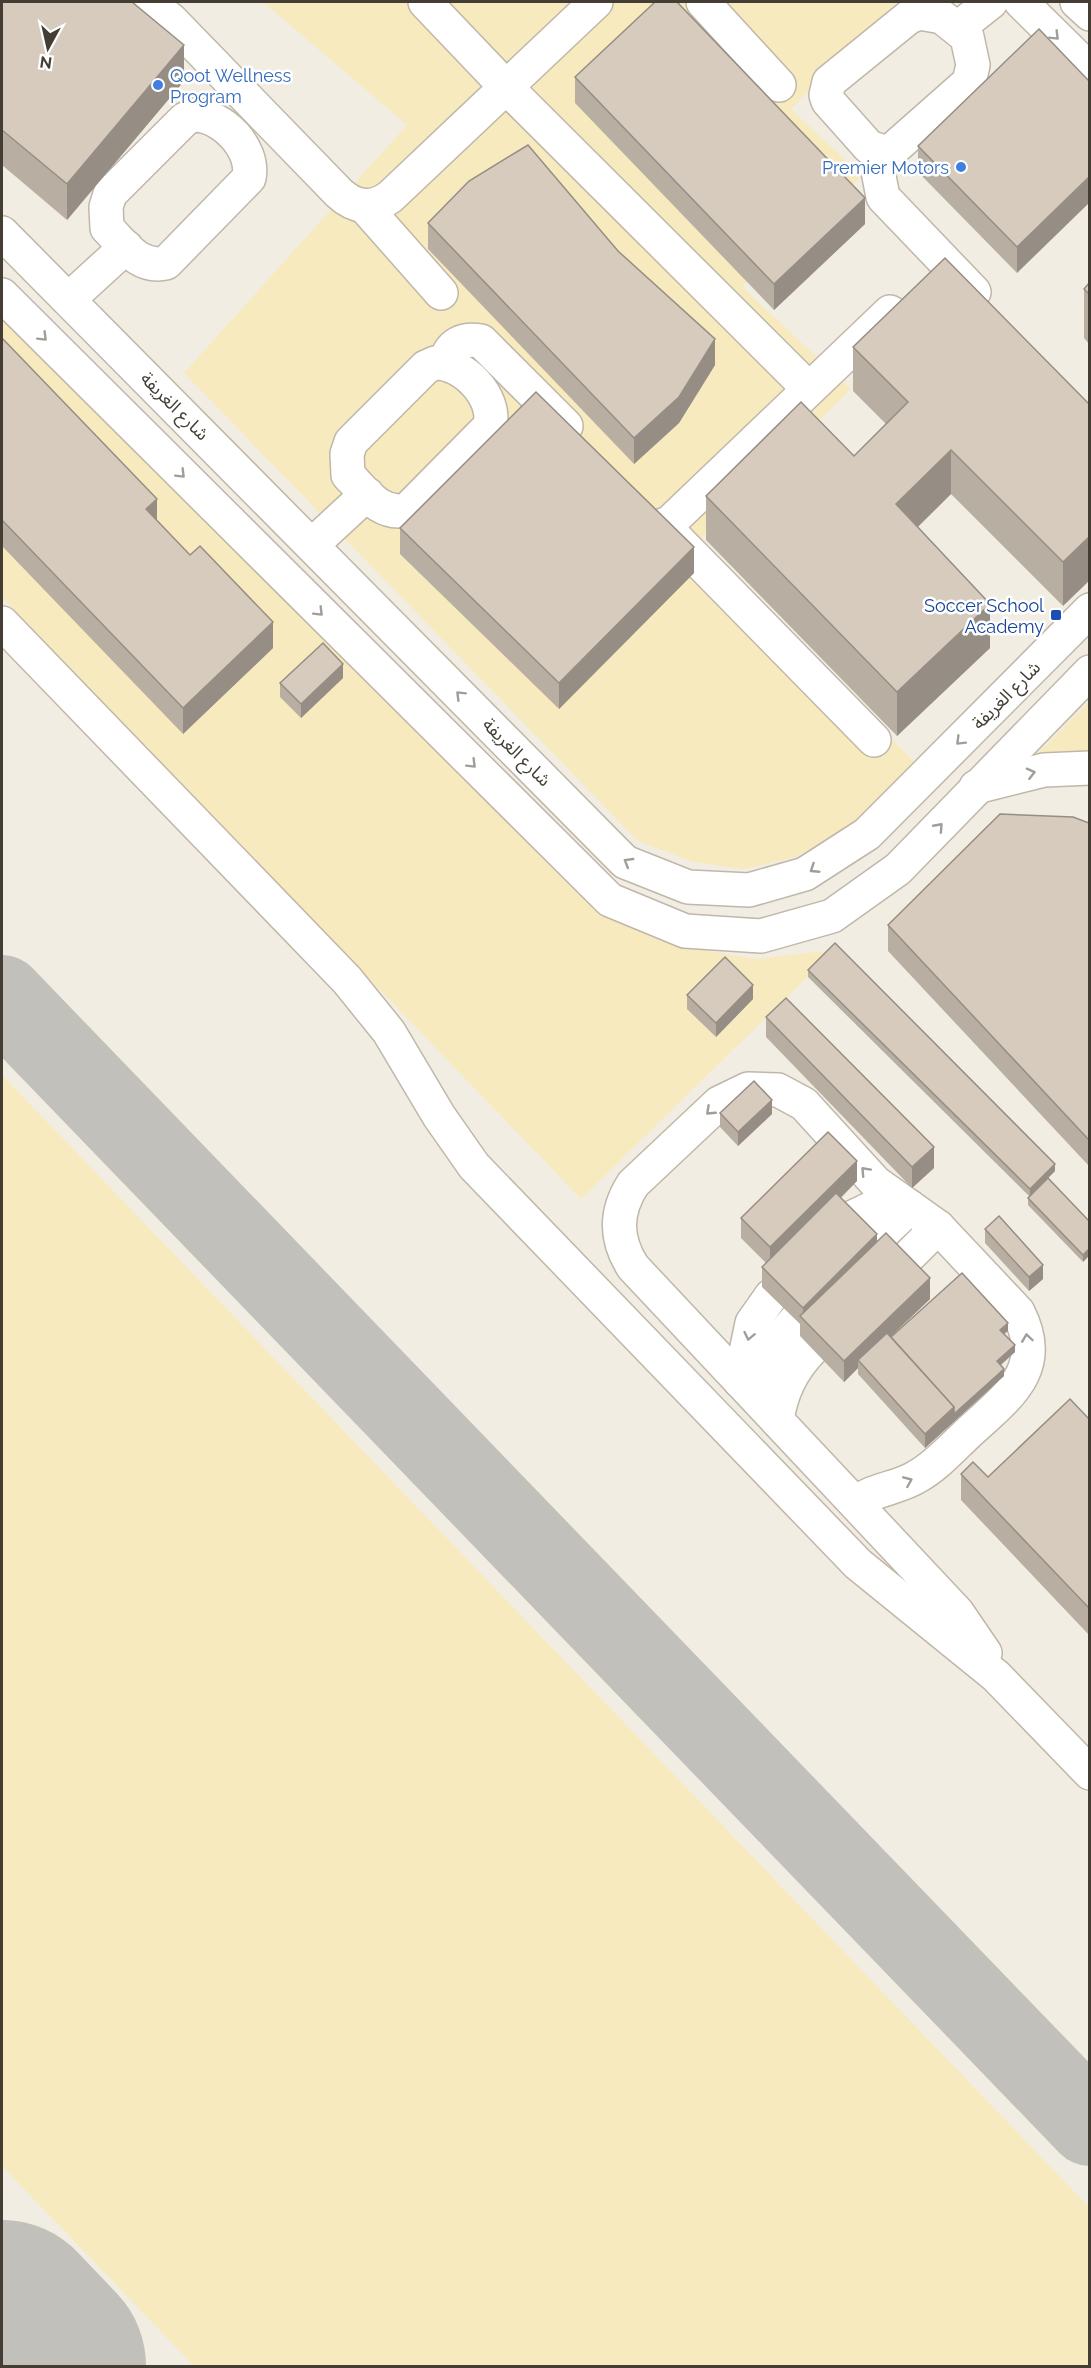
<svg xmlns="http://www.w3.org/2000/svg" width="1091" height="2368" font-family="Raleway,'Noto Sans Arabic',sans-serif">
<rect width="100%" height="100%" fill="#f1ede3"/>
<g fill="#f7eabe">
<path d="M263,2H897L791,109L862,176L742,287L851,389L694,545L914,761L860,819L796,857L744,869L693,862L638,841L184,373L407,125Z"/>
<path d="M2,317L598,904L672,945L755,959L835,950L581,1199L2,597Z"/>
<path d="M1089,702V753L1028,763Z"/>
<path d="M2,1075L1089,2207V2366H194L2,2166Z"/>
</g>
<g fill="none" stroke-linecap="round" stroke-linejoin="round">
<path stroke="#c2c0bb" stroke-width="84" d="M2,997L1090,2124"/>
<path stroke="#c2c0bb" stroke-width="210" d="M2,2325L41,2366"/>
<g stroke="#c0b7a9" stroke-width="36">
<g id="minor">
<path d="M148,2L171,20L339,193C355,208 372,210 390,197L596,2"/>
<path d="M425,2L506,87L809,389"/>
<path d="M703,2L779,85"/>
<path d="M1021,2L1090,70"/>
<path d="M1077,2L1090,14"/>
<path d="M920,13L942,17L967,37L973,65L969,82L892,150L884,152L869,147L828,101L826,95L829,82L909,17Z"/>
<path d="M958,28L991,2"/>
<path d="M194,115C223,115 255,149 249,178L166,263C139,269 124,245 107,228L106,207L110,194L185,119Z"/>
<path d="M884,152L878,171L883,197L974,292"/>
<path d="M365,207L441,293"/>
<path d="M2,233L625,862L688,887L749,890L805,874L867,834L1090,610"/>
<path d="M2,295L610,900L685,931L761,936L832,916L898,869L1090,672"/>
<path d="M69,299L126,247"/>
<path d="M435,363C463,362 497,397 490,426L407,510C380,516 366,493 348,475L347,454L351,442L426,367Z"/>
<path d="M445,363C450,344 462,338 481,341L566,426"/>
<path d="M663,525L874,740"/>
<path d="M665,527L890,312"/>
<path d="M312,545L367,494"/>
<path d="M2,623L347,980L389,1032L439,1116L474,1166L858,1564L996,1676L1090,1773"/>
<path d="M976,787L1044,770L1090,768"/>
<path d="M845,1221L895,1197"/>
<path d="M869,1246L910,1207"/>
<path d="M899,1266L938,1227"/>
<path d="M740,1381L752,1323L771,1296"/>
<path d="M755,1396C761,1364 775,1343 796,1320"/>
<path d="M777,1420C781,1392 792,1369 812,1349"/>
<path d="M855,1503C875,1488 898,1489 918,1476C936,1466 952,1448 967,1434C1007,1397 1048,1370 1018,1312L938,1227L876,1183L804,1104L778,1090L748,1089L719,1103L633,1184C615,1212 615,1239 633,1267L957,1612L985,1653"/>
</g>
</g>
<use href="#minor" stroke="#fff" stroke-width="33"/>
</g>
<g fill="#b8afa2">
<path d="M2,2L184,81L67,220L2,165Z"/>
<path d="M575,77L865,224L774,310L575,103Z"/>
<path d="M1089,81L1017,273L918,172V146Z"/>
<path d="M428,223L715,365L679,423L634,464L428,249Z"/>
<path d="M1089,283V344L1084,338V289Z"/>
<path d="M2,338L157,521L190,555L273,648L183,734L2,546Z"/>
<path d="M853,347L1089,404L1063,606L951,494L918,527L990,648L897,736L706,540V496L854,456L886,424L853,391Z"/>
<path d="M400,528L694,573L559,709L400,554Z"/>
<path d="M343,678L301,718L280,697V683Z"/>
<path d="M1089,823V1166L888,951V925Z"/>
<path d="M808,970L1055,1171L1048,1178L1089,1221L1083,1262L1028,1205V1198L1029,1196L808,977Z"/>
<path d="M687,995L753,999L716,1037L687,1009Z"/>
<path d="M766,1017L934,1168L912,1188L766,1037Z"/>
<path d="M720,1113L772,1114L738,1146L720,1127Z"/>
<path d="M857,1181L841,1198L877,1241L930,1299L890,1337L1008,1331L1004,1334L1015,1352L1001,1365L1004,1376L925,1448L858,1374V1368L844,1382L800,1336V1324L762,1287V1267L766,1263L741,1238V1218Z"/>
<path d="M985,1229L1043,1279L1029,1291L985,1243Z"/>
<path d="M1089,1419V1635L961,1500V1474L988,1477Z"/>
</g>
<g fill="#968e84">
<path d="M184,45V81L67,220V184Z"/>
<path d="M1089,177V203L1017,273V247Z"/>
<path d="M865,198V224L774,310V284Z"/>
<path d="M715,339V365L679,423L634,464V438Z"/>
<path d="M951,450V494L896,548V504Z"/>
<path d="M157,499V525L146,509Z"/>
<path d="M1089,537V581L1063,606V562Z"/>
<path d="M694,547V573L559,709V683Z"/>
<path d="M990,604V648L897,736V692Z"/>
<path d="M273,622V648L183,734V708Z"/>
<path d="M343,664V678L301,718V704Z"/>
<path d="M753,985V999L716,1037V1023Z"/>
<path d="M772,1100V1114L738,1146V1132Z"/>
<path d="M934,1147V1168L912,1188V1167Z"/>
<path d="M857,1161V1181L770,1267V1247Z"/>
<path d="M1055,1164V1171L1030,1196V1189Z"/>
<path d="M877,1234V1254L803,1320V1308Z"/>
<path d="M1089,1249V1256L1083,1262V1255Z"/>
<path d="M1043,1265V1279L1029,1291V1277Z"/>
<path d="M930,1278V1299L862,1364L858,1360V1368L844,1382V1361Z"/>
<path d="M1008,1323V1331L1000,1337V1330Z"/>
<path d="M1015,1345V1352L997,1368V1361Z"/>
<path d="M1004,1369V1376L925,1448V1434L954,1407Z"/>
</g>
<g fill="#d6cbbc" stroke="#968e84" stroke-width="1.5">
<path d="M2,2H132L184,45L67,184L2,130Z"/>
<path d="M655,2H677L865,198L774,284L575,77Z"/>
<path d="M1039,29L1089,81V177L1017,247L918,146Z"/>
<path d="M528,145L618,251L715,339L679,397L634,438L428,223L469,181Z"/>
<path d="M945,258L1089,404V537L1063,562L951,450L896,504L990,604L897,692L706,496L801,402L854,456L908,402L853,347Z"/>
<path d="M1089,283V294L1084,289Z"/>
<path d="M2,338L157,499L146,509L190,555L200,546L273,622L183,708L2,520Z"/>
<path d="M536,392L694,547L559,683L400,528Z"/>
<path d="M323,643L343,664L301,704L280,683Z"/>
<path d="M1000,814L1073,817L1089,823V1140L888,925Z"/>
<path d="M835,943L1055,1164L1030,1189L808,970Z"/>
<path d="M725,957L753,985L716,1023L687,995Z"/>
<path d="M786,998L934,1147L912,1167L766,1017Z"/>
<path d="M754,1081L772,1100L738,1132L720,1113Z"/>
<path d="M828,1132L857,1161L770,1247L741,1218Z"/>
<path d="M1048,1178L1089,1221V1249L1083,1255L1028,1198Z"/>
<path d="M836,1193L877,1234L803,1308L762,1267Z"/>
<path d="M999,1216L1043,1265L1029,1277L985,1229Z"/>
<path d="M886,1233L930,1278L844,1361L800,1316Z"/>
<path d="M962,1273L1008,1323L1000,1330L1015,1345L997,1361L1004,1369L954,1414V1407L891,1337Z"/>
<path d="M887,1333L954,1407L925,1434L858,1360Z"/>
<path d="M1070,1399L1089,1419V1608L961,1474L973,1462L988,1477Z"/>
</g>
<defs><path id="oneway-chevron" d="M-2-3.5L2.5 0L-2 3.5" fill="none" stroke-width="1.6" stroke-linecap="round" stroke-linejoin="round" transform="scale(1.5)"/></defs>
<g stroke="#a19e99">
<use href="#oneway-chevron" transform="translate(1055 36) rotate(45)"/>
<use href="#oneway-chevron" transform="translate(43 337) rotate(45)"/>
<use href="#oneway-chevron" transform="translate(181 474) rotate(45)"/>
<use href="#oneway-chevron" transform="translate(319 612) rotate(45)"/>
<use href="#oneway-chevron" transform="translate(460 695) rotate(-135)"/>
<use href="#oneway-chevron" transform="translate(960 741) rotate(135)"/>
<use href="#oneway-chevron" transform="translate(472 764) rotate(45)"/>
<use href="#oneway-chevron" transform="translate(1031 773) rotate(-14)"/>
<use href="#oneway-chevron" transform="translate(939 827) rotate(-48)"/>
<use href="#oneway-chevron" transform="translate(628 862) rotate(-149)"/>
<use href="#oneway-chevron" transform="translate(814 869) rotate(147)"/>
<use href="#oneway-chevron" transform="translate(710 1111) rotate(137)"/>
<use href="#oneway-chevron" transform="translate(865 1171) rotate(-133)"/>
<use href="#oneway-chevron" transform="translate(749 1336) rotate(102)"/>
<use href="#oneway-chevron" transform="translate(1027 1338) rotate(-98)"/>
<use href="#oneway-chevron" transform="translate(908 1481) rotate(-23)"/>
</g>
<g fill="#3f7fe0" stroke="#fff" stroke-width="2">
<circle cx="158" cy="85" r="6"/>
<circle cx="961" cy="167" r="6"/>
</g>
<rect fill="#1a4fb4" stroke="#fff" stroke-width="2" x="1050" y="609" width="12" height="12" rx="3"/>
<g text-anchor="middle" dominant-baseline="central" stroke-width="5" stroke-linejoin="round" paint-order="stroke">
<g font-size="18" fill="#366cbe" stroke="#fff" text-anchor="start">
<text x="170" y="75">Qoot Wellness<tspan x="170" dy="21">Program</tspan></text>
<text x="949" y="167" text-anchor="end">Premier Motors</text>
</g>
<g font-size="18" fill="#433d33" stroke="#fff">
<text transform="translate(175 406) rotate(45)">شارع الغريفة</text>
<text transform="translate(1006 695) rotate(-45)">شارع الغريفة</text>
<text transform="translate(517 752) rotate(45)">شارع الغريفة</text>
</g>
<g font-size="18" fill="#164399" stroke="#fff" text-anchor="end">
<text x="1044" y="605">Soccer School<tspan x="1044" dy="21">Academy</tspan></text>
</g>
</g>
<rect width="1091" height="2368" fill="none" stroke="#433d33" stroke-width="6"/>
<g transform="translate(48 48) rotate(188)" stroke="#ffffff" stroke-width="4.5" paint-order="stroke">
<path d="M0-4.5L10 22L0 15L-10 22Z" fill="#433d33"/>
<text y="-9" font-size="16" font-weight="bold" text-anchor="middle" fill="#433d33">N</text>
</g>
</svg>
